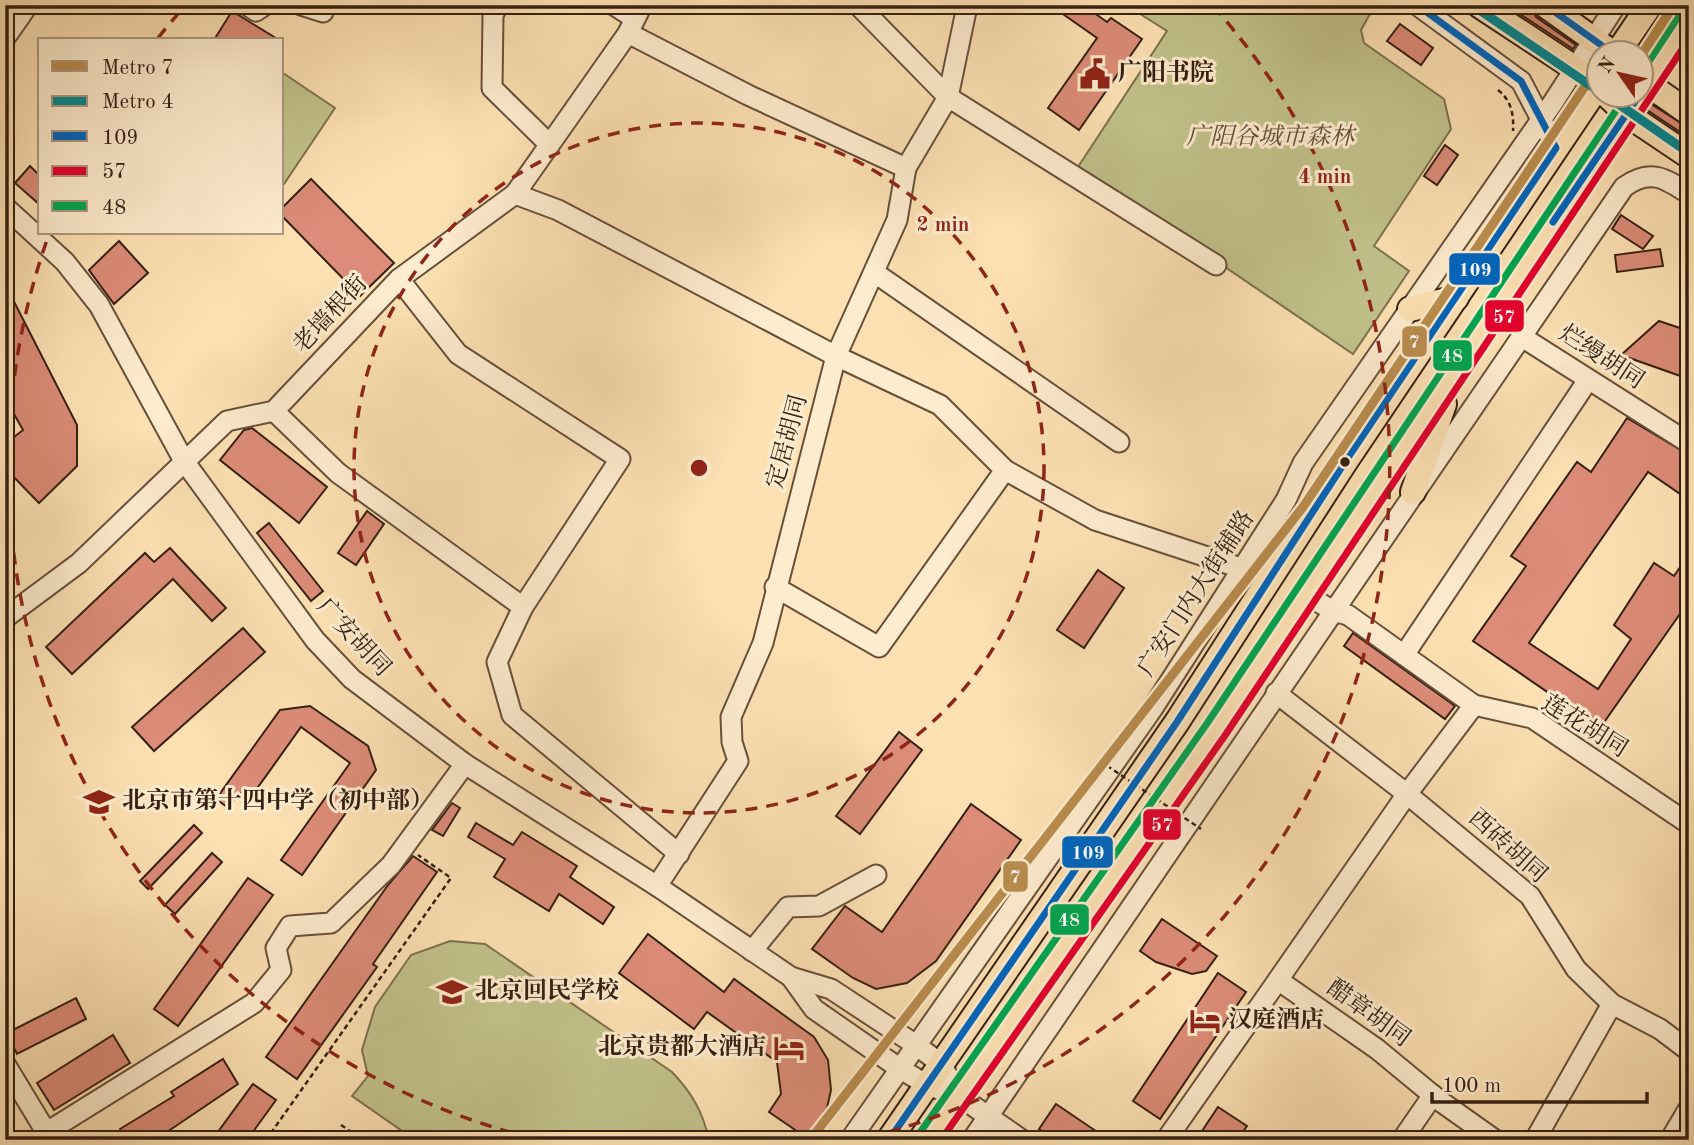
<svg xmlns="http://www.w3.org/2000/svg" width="1694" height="1145" font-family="'Old Standard TT','Noto Serif SC',serif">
<rect width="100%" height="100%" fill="#fde1b3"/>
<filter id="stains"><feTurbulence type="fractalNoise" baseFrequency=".00286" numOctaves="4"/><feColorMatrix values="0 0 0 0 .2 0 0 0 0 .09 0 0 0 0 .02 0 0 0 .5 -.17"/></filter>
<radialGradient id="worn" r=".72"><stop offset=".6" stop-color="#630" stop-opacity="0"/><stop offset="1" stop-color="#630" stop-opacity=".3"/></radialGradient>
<g fill="#c2c28b" stroke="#7c714f" stroke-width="2">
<path d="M1126,5H1371L1374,7L1361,30L1364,43L1444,99L1451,129L1374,246L1409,271L1353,354L1078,167L1167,31Z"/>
<path d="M283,73L335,108L282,187V75Z"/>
<path d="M450,941L485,944L672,1072C692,1093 703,1112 709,1140H415L352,1096L368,1076L362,1050L375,1007L411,955Z"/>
</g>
<g fill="#dc8c78" stroke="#362013" stroke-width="2">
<path d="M1050,5H1083L1107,22L1111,18L1142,39L1079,130L1048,108L1097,38Z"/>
<path d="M1506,5H1530L1536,17L1576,45L1573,49Z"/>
<path d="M232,11L279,40H214Z"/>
<path d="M1400,24L1433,48L1421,65L1387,41Z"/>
<path d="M1651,104L1689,128V138L1647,110Z"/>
<path d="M1445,145L1458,155L1437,185L1424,176Z"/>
<path d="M30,166L40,176V205L15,183Z"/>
<path d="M311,179L394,263L360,296L282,216V208Z"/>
<path d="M1621,215L1653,236L1643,249L1612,229Z"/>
<path d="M119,241L148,273L114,304L89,270Z"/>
<path d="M1660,249L1663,266L1617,272L1615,255Z"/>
<path d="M5,284L77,425V466L39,503L5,468V444L23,430L5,398Z"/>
<path d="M1659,321L1689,331V379L1621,355Z"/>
<path d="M1627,418L1689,455V500L1648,472L1529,643L1598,689L1631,639L1614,625L1654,563L1674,576L1689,554V601L1600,728L1473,641L1526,566L1511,556L1577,462L1591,472Z"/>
<path d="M252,428L327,487L299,523L220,460L244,430Z"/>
<path d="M367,511L384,524L356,565L338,553Z"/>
<path d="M269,523L323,591L311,601L257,533Z"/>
<path d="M170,548L226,608L212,621L173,579L72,674L46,647L145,553L154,562Z"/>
<path d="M1098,570L1124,588L1084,648L1057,630Z"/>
<path d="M243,628L265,652L154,751L132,727Z"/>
<path d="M1353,633L1455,706L1445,719L1344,646Z"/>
<path d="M310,706L368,746L376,770L302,875L281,860L350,763L301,727L251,797L244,790L227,807L216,799L280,710Z"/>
<path d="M899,732L922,750L860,834L836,816Z"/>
<path d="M452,803L460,808L443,836L432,830Z"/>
<path d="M971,804L1021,840L936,961L907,983L876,989L853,978L812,949L845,906L882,932Z"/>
<path d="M476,823L513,845L522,832L577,866L570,877L614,907L603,924L559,894L549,911L494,877L505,859L468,837Z"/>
<path d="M194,825L202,833L148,889L140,881Z"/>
<path d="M212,853L222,862L175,914L165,905Z"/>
<path d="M413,856L437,872L373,964L377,967L297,1079L266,1057L388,885Z"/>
<path d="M248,878L273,895L178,1026L154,1009Z"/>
<path d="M1162,919L1217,956L1206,971L1192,974L1156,962L1140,951Z"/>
<path d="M648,934L724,992L734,979L814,1037L828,1060L831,1090L827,1108L807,1138L769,1112L781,1094L777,1062L707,1012L694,1029L619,973Z"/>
<path d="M1218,973L1246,992L1160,1119L1133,1101Z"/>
<path d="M76,998L86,1019L17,1054L7,1033Z"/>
<path d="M113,1035L130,1063L54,1110L37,1083Z"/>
<path d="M223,1059L238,1084L155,1140H126L120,1129L174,1096L171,1092Z"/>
<path d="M253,1084L276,1100L247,1140H212Z"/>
<path d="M1056,1104L1109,1140H1055L1039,1129Z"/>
<path d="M1218,1107L1247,1126L1237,1140H1196Z"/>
</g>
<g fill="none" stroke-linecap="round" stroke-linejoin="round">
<g stroke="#68503b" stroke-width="23">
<g id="minor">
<path d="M247,5L256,11L265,5"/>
<path d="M301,5L323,12"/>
<path d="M498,5L493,15L492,88L549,144"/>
<path d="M614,5L634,18"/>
<path d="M642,5L628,33L515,194L558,210L836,356L940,405L1005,470L1095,520L1256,573"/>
<path d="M858,5L948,97L1216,265"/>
<path d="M1417,5L1521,81L1556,148"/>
<path d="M1555,12L1577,5"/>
<path d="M628,33L748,95L906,168"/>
<path d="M5,38L28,5"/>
<path d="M5,207L65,262L99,305L184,461L315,640L352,679L465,764L657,886L791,977L831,989L916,1045L941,1064L959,1096"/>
<path d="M875,273L1119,442"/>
<path d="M399,279L458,354L620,459L523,607L497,662L512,715L679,854"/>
<path d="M1522,337L1689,443"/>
<path d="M274,411L338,473L523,607"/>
<path d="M775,587L879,647L1005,470"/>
<path d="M1307,595L1333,611L1348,615L1474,705L1532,718L1689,824"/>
<path d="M5,618L79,563L227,421L274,411L399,279L515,194"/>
<path d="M1404,655L1588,380"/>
<path d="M1276,693L1407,794L1530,896L1576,969L1612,1004L1660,1029L1689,1051"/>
<path d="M1474,705L1407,794L1278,980L1377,1049L1440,1101L1495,1140"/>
<path d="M657,886L738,761L732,742L731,717L763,643L836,356L897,220L906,168L948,97L966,11L971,5"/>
<path d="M752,951L788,907L819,906L876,875"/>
<path d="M791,977L814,1009L899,1068L927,1085L959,1096L1022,1140"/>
<path d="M5,1064L51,1140"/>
<path d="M47,1132L254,1003L281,970L276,948L290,926L331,923L391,865L465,764"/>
<path d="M850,1140L1153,708L1286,500L1303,463L1552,104L1616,5"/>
<path d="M972,1140L1624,187C1650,168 1665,178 1689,194"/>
<path d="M1166,1140L1278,980"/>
<path d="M1402,1140L1433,1095"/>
<path d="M1535,1140L1612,1004"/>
<path d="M1670,1140L1689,1108"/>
</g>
</g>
<g stroke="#362013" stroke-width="28">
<g id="major">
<path d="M1479,5L1576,69L1600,89"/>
<path d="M1545,5L1611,52"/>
<path d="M1618,52L1650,5"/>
<path d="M1642,80L1689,113"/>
<path d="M1606,94L1628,115L1689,156"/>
<path d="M1410,309L1456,298"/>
<path d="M1413,492L1444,404"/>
<path d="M889,1140L1177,722L1345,462L1600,83"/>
<path d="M928,1140L1217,728L1689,20"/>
</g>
</g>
<g stroke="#362013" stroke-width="2.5" stroke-dasharray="5 3.5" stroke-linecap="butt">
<path d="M1498,90C1511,100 1514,114 1513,131"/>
<path d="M341,1125L363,1140"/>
<path d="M266,1140L451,878L418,855"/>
</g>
<use href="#minor" stroke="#feecce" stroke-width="19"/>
<use href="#major" stroke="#fde1b3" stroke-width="24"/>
<path stroke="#362013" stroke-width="2.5" stroke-dasharray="5 3.5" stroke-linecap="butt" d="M1100,761L1201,829"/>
<g stroke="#feecce" stroke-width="12">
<g id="bus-1">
<path d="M1545,5L1611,52"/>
<path d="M1553,222L1640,94"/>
<path d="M889,1140L1177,722L1345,462L1556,148L1521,81L1417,5"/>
</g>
</g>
<g stroke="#feecce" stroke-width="12">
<path id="bus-2" d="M941,1140L1226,734L1689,39"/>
</g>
<g stroke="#feecce" stroke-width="12">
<g id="bus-3">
<path d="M1642,72L1680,14"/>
<path d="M919,1134L1208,722L1627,94"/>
</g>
</g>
<use href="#bus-1" stroke="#0065bd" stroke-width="7"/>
<use href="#bus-2" stroke="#e4002b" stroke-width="7"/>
<use href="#bus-3" stroke="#00a651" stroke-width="7"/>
<g stroke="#feecce" stroke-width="14">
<g id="metro-1">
<path d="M1642,54L1674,5"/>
<path d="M810,1140L1303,507L1600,64"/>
</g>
</g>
<g stroke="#feecce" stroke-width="14">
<g id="metro-2">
<path d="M1472,5L1600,92"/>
<path d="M1604,94L1689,153"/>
</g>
</g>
<use href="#metro-1" stroke="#b98c4e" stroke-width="9"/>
<use href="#metro-2" stroke="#008994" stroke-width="9"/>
</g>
<g fill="none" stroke="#8f2418" stroke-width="3.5" stroke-dasharray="12 9">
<circle cx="699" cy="468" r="345"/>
<path d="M532 1138A691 691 0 0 1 48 237M158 38A691 691 0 0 1 185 6M1213 6A691 691 0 0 1 866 1138"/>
</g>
<defs>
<g id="civic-bare" transform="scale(2.415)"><path d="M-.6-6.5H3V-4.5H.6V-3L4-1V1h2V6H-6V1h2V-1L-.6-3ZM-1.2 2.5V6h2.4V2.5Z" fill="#8f2418" stroke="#feecce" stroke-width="2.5" paint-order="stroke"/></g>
<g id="school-bare" transform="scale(2.415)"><path d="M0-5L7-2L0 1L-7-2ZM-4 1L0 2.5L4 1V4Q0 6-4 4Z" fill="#8f2418" stroke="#feecce" stroke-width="2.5" paint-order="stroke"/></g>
<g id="hotel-bare" transform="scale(2.415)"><path d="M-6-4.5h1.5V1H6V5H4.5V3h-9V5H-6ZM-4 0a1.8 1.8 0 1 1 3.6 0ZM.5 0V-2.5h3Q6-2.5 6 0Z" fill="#8f2418" stroke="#feecce" stroke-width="2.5" paint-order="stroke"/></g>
</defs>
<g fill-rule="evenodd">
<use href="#civic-bare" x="1095" y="74"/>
<use href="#school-bare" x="99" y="802"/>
<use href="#school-bare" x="452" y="992"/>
<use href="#hotel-bare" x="1205" y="1021"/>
<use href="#hotel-bare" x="789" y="1048"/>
</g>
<circle fill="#362013" stroke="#feecce" stroke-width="2.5" cx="1345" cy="462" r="6"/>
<g text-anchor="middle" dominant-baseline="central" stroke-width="6" stroke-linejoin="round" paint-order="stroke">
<g font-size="24" font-weight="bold" fill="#362013" stroke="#feecce" text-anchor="start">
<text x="1118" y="74">广阳书院</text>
<text x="122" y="802">北京市第十四中学（初中部）</text>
<text x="475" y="992">北京回民学校</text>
<text x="1228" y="1021">汉庭酒店</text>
<text x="766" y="1048" text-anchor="end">北京贵都大酒店</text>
</g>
<g font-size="24" font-style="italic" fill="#605137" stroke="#feecce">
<text x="1270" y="138">广阳谷城市森林</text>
</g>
<g font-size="24" fill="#362013" stroke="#feecce">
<text transform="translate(331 315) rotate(-47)">老墙根街</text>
<text transform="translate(1601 358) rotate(33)">烂缦胡同</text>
<text transform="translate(788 442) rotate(-75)">定居胡同</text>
<text transform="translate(1197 594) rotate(-57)">广安门内大街辅路</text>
<text transform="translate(353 638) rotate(47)">广安胡同</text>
<text transform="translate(1584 727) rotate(32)">莲花胡同</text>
<text transform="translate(1507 847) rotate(42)">西砖胡同</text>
<text transform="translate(1368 1014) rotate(36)">醋章胡同</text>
</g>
</g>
<circle cx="699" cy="468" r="10" fill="#8f2418" stroke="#feecce" stroke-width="3.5"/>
<g font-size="21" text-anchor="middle" font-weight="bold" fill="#8f2418" stroke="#feecce" stroke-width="6" stroke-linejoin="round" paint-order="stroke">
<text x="1325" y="183">4 min</text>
<text x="943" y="231">2 min</text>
</g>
<g stroke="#feecce" stroke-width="2.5">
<rect x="1448" y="252" width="53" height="34" rx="7" fill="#0065bd"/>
<rect x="1484" y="299" width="41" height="34" rx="7" fill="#e4002b"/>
<rect x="1401" y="325" width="27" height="33" rx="7" fill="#b98c4e"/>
<rect x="1432" y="339" width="41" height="33" rx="7" fill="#00a651"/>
<rect x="1142" y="808" width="40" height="33" rx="7" fill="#e4002b"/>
<rect x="1061" y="835" width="53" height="34" rx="7" fill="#0065bd"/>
<rect x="1002" y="860" width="27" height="33" rx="7" fill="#b98c4e"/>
<rect x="1049" y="903" width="41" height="33" rx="7" fill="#00a651"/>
</g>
<g font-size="19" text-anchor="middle" font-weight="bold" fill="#fff">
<text x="1475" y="276">109</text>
<text x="1504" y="323">57</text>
<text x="1414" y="348">7</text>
<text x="1452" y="362">48</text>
<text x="1162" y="831">57</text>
<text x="1088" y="859">109</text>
<text x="1015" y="883">7</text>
<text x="1069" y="926">48</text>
</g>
<rect width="1694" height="1145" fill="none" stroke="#fde1b3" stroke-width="28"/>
<rect x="7" y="7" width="1680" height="1131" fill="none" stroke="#362013" stroke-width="3.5"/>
<rect x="14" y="14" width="1666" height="1117" fill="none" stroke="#362013" stroke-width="2"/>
<rect x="38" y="38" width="245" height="196" fill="#feecce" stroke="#ae9a83" stroke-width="2"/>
<rect x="52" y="61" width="35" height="10" fill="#b98c4e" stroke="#ae9a83" stroke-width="2"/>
<text x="102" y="74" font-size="21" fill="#362013">Metro 7</text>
<rect x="52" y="96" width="35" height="10" fill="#008994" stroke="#ae9a83" stroke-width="2"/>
<text x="102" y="108" font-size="21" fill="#362013">Metro 4</text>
<rect x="52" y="131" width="35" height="10" fill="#0065bd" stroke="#ae9a83" stroke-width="2"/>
<text x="102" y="144" font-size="21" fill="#362013">109</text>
<rect x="52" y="166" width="35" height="10" fill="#e4002b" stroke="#ae9a83" stroke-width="2"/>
<text x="102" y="178" font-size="21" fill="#362013">57</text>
<rect x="52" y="201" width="35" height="10" fill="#00a651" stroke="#ae9a83" stroke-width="2"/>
<text x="102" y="214" font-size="21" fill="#362013">48</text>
<g transform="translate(1620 74) rotate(304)"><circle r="33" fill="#feecce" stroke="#ae9a83" stroke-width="2"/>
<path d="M0-5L12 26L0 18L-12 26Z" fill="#8f2418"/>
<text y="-10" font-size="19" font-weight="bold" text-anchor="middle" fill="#362013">N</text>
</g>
<path d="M1432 1092v10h215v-10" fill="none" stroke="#362013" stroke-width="3.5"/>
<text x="1442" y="1092" font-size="21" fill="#362013" stroke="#feecce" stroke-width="5" paint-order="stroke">100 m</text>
<rect width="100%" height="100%" filter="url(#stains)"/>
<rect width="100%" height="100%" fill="url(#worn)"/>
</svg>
